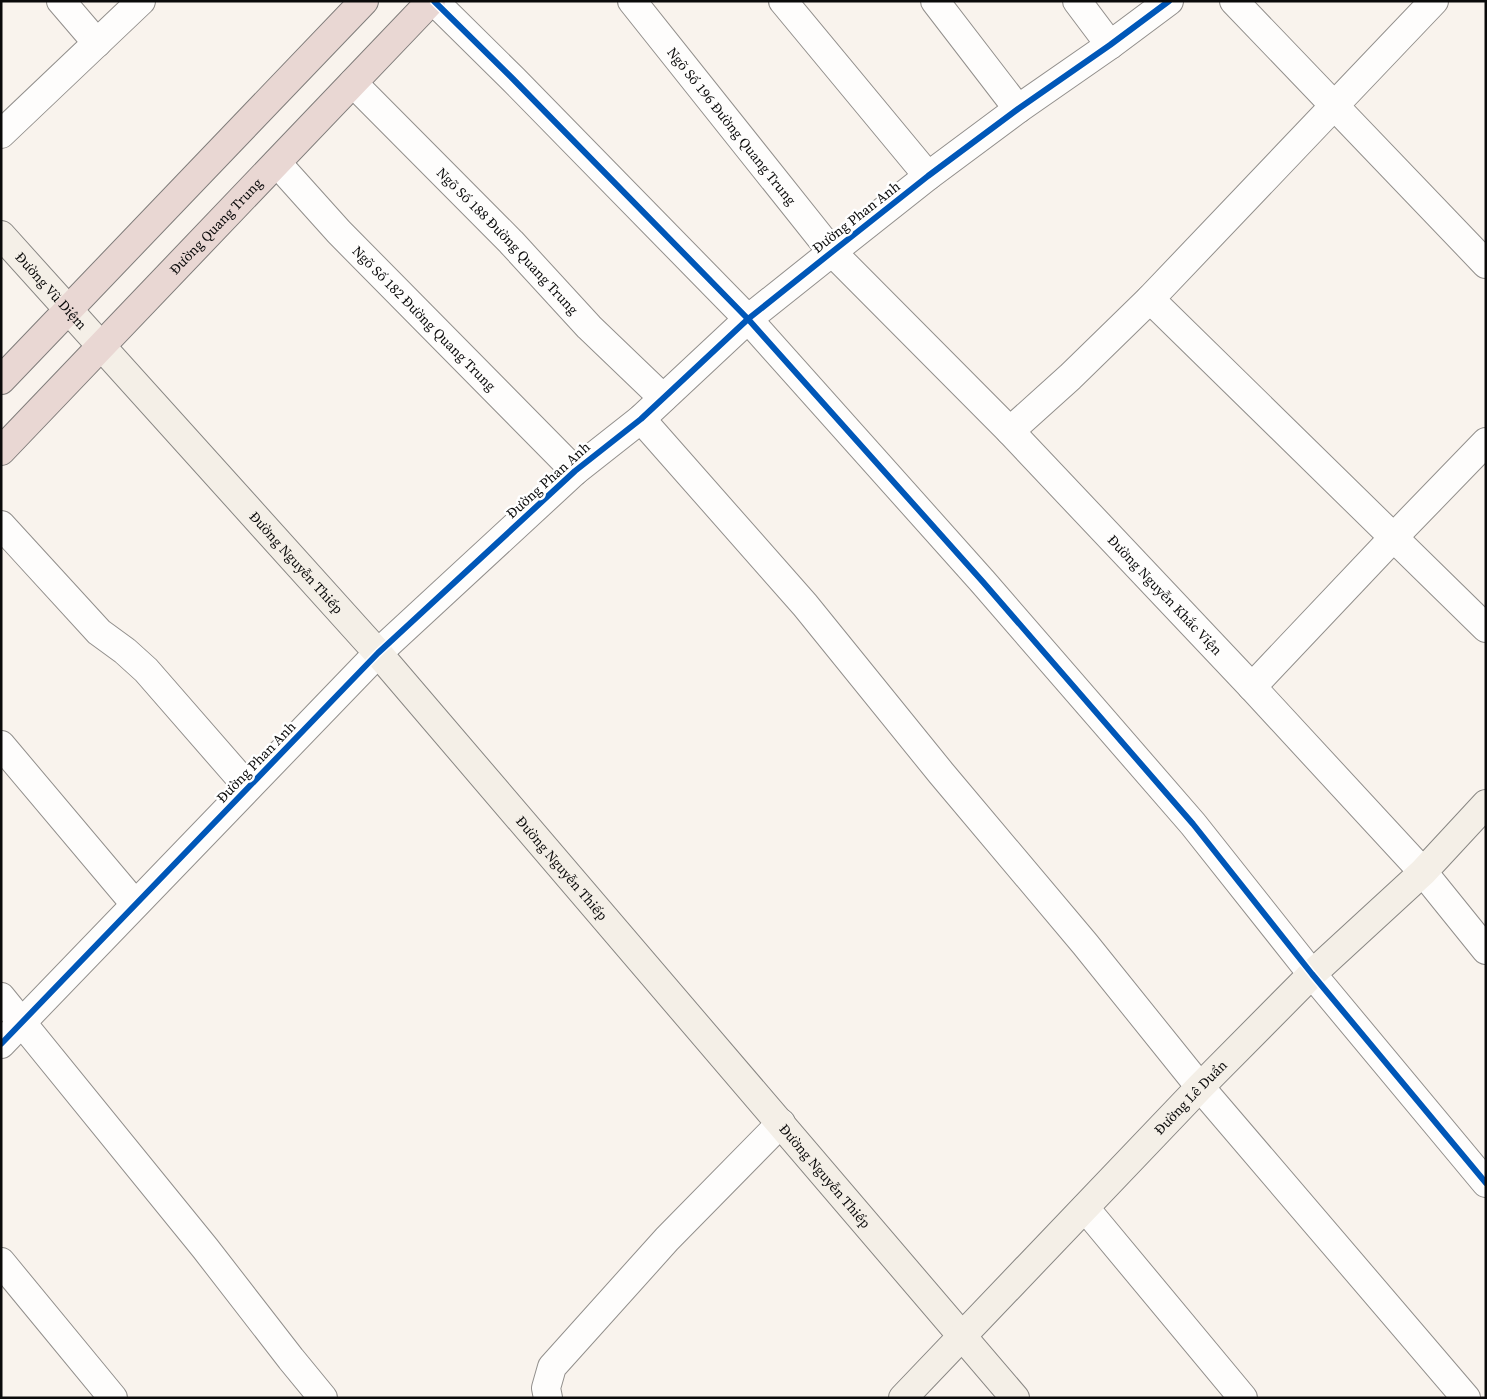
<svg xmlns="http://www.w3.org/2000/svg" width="1487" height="1399" font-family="'Source Serif 4',serif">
<rect width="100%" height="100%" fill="#f9f3ed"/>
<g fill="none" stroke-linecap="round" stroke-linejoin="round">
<g stroke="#928f8c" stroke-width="30">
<g id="street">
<path d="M61,1L97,43"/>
<path d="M434,1L513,79L748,319L983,582L1193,824L1312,974L1486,1183"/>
<path id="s1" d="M632,1L832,252L1010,431L1252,687L1423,872L1486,950"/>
<path d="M783,1L928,176"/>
<path d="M935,1L1018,109"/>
<path d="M1077,1L1110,45"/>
<path d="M1234,1L1486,264"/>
<path id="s2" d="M353,83L511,242L589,327L663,398"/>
<path d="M1,134L141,1"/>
<path id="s3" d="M277,163L339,232L575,471"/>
<path d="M1150,299L1486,628"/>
<path d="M641,419L805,605L941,773L1085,944L1200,1087L1466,1398"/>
<path d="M1010,431L1070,377L1150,299L1434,1"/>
<path d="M1,525L99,632L125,651L146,670L248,787"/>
<path d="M1252,687L1393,538L1486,442"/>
<path d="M1,745L135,904"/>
<path d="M1,997L205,1248L291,1359L323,1398"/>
<path d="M1,1044L378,653L575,471L641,419L748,319L832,252L928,176L1018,109L1110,45L1169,1"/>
<path d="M1085,1208L1243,1398"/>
<path d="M1,1262L113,1398"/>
<path d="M548,1398L546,1388L552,1367L667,1239L781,1123"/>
</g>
</g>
<g stroke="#888683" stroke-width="30">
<g id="secondary">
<path id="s4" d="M1,235L378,653L1015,1398"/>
<path id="s5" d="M903,1398L1200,1087L1312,974L1423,872L1486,804"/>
</g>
</g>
<g stroke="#7f7c7a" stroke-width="30">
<g id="highway">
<path d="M1,380L364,1"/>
<path id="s6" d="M1,451L431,1"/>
</g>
</g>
<use href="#street" stroke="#fefdfc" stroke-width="28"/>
<use href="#secondary" stroke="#f4efe7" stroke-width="28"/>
<use href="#highway" stroke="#e9d7d3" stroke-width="28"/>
<g stroke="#fff" stroke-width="9">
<g id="cycleway">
<path d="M434,1L513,79L748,319L983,582L1193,824L1312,974L1486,1183"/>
<path d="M1,1044L378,653L575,471L641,419L748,319L832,252L928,176L1018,109L1110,45L1169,1"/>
</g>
</g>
<use href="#cycleway" stroke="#0057b8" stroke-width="6"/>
</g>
<g text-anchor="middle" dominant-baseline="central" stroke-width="5" stroke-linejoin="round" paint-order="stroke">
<g font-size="14" fill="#0a0a0a" stroke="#fff">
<text stroke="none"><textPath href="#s1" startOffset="160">Ngõ Số 196 Đường Quang Trung</textPath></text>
<text transform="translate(856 217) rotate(-38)">Đường Phan Anh</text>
<text stroke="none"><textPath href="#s6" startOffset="311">Đường Quang Trung</textPath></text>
<text stroke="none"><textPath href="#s2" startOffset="221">Ngõ Số 188 Đường Quang Trung</textPath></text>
<text stroke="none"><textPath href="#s4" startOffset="75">Đường Vũ Diệm</textPath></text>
<text stroke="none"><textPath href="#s3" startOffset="214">Ngõ Số 182 Đường Quang Trung</textPath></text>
<text transform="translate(548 480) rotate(-42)">Đường Phan Anh</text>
<text stroke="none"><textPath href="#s4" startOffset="441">Đường Nguyễn Thiếp</textPath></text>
<text stroke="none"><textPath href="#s1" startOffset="799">Đường Nguyễn Khắc Viện</textPath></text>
<text transform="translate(256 762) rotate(-46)">Đường Phan Anh</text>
<text stroke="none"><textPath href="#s4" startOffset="846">Đường Nguyễn Thiếp</textPath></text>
<text stroke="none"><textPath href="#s5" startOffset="416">Đường Lê Duẩn</textPath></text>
<text stroke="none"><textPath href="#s4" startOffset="1251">Đường Nguyễn Thiếp</textPath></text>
</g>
</g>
<rect width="1487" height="1399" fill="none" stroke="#0a0a0a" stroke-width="5"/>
</svg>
